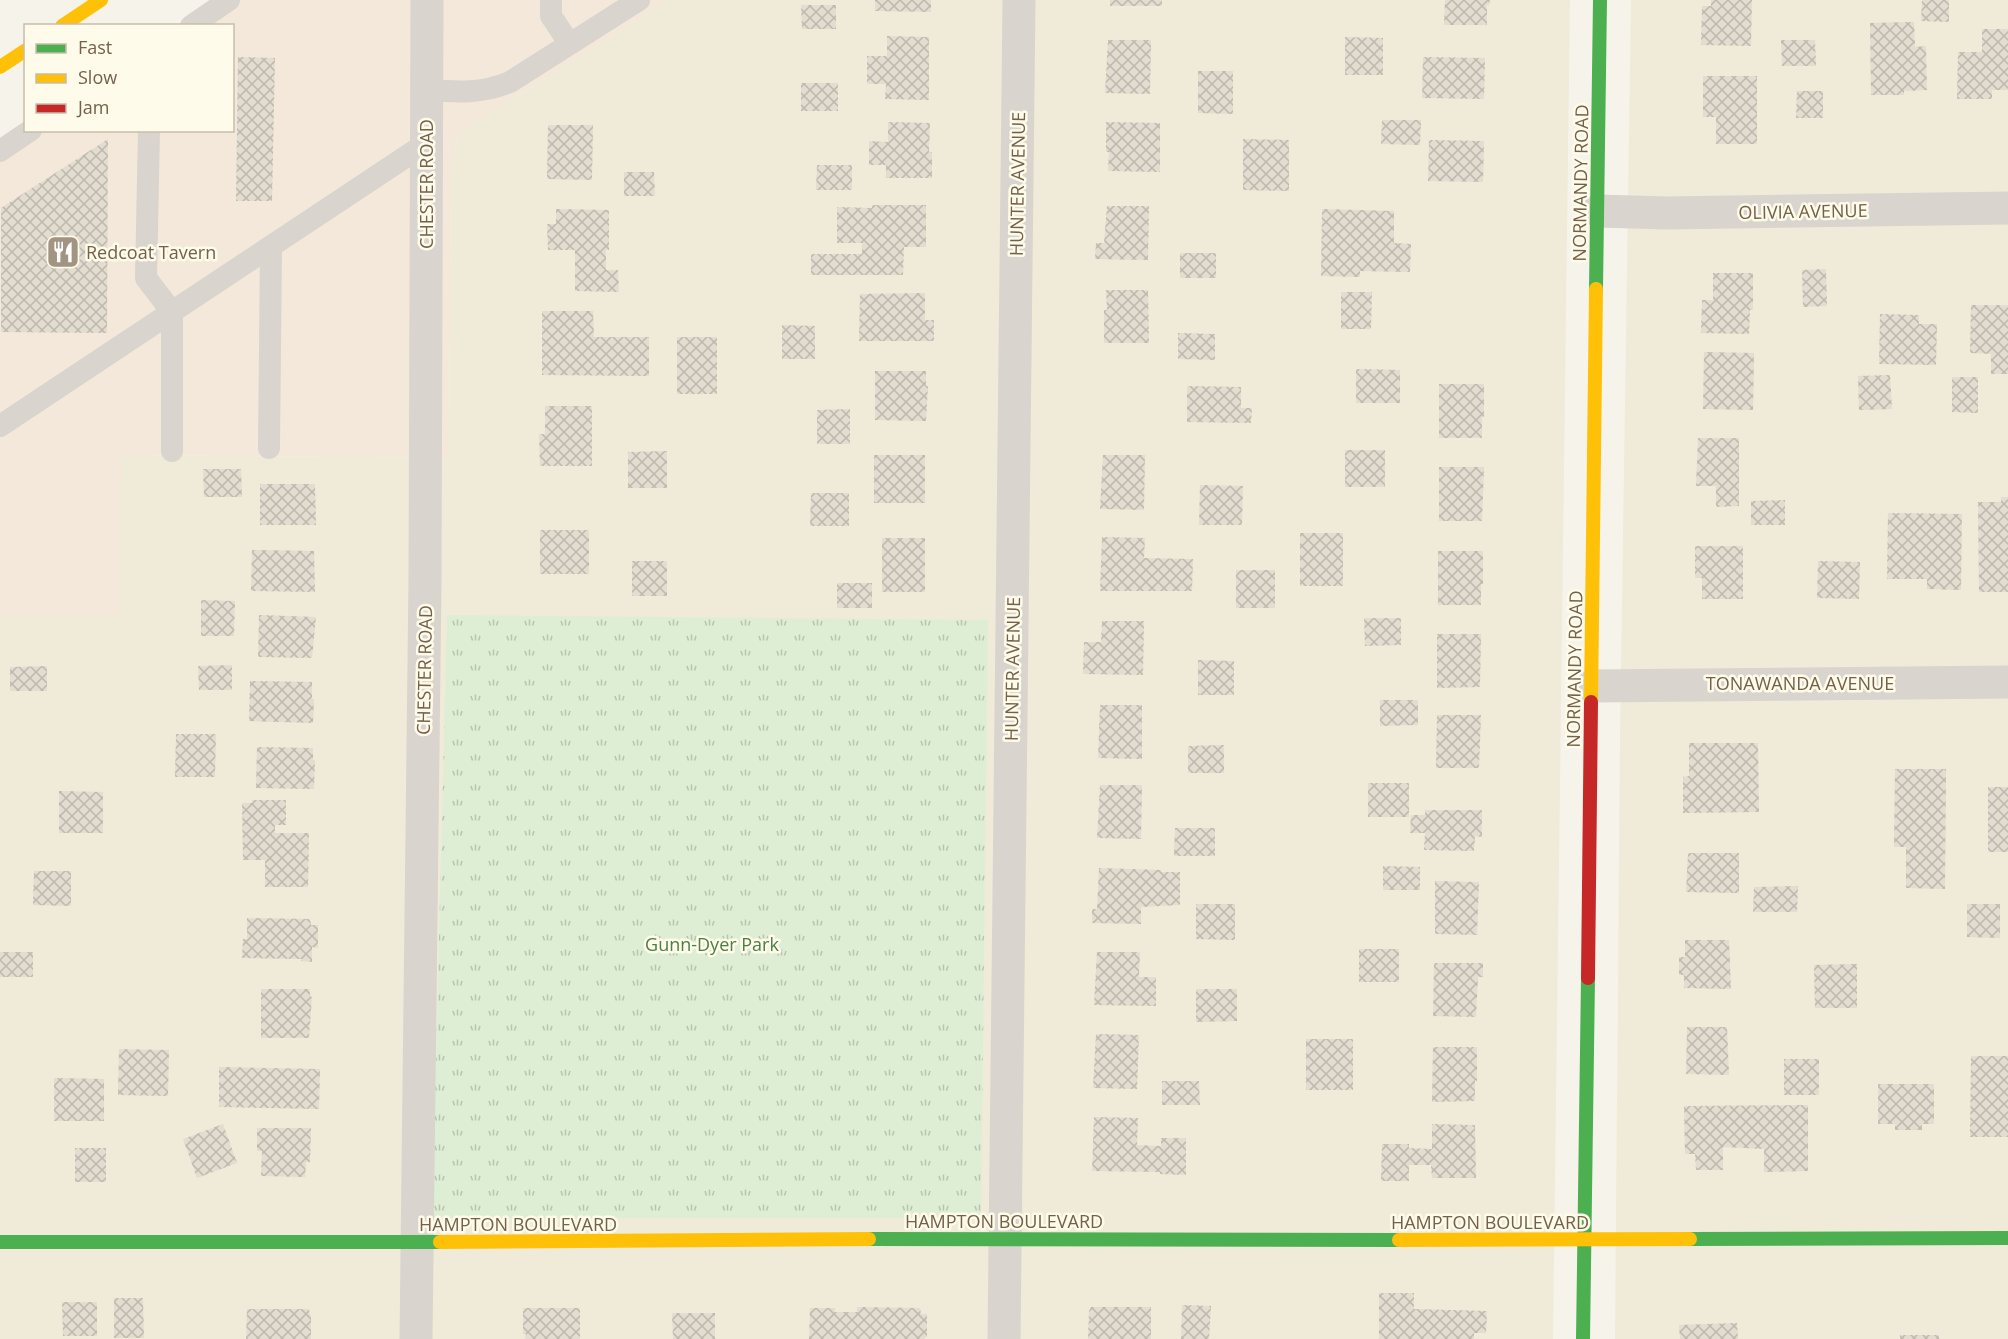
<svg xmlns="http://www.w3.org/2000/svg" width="2008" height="1339" font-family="'Open Sans',sans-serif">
<defs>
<pattern id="park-tufts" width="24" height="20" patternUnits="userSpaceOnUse" patternTransform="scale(1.5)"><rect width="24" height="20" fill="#deeed5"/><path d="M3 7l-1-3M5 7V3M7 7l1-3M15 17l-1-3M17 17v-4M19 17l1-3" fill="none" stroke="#b9c4af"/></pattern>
<pattern id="building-cross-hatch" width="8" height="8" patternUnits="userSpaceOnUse" patternTransform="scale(1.5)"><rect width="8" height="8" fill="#e3ddd1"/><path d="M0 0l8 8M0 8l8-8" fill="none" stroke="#bdb7ac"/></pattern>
</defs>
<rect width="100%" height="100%" fill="#f6f4ea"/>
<g fill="#f0ead9">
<path d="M669,0H1570L1553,1339H0V616H120L122,455L449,458L451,173L458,134Z"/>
<path d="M1631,0H2008V1339H1615L1620,736Z"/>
</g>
<path fill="#f4e8da" d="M223,0H669L458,134L451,173L449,458L122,455L121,616H0V151L31,131L232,130V26L185,25Z"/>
<path fill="url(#park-tufts)" d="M447,615L988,620L981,1218H432Z"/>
<g fill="url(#building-cross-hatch)">
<path d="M875,0H931V12L875,11Z"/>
<rect x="1110" y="0" width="52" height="6"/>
<path d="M1445,0H1490L1489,5H1487V25H1444Z"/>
<path d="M1711,0H1752L1751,46L1701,45L1702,6H1711Z"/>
<path d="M1922,0H1949V22L1921,21Z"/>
<path d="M801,5H836V29H802Z"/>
<path d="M1914,22L1915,47L1926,46L1927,90L1904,91V95H1871L1870,23Z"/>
<path d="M1982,29H2008V90H1992V99H1957L1958,52H1982Z"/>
<path d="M887,36L929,37V100L885,99L886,84H867V56H887Z"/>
<path d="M1345,37L1383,38V75H1345Z"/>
<path d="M1108,40H1151L1150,94L1105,93Z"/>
<path d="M1781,40H1815L1816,66H1782Z"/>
<path d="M238,57L275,58L272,201H236Z"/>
<path d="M1423,57L1485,58L1484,99L1422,98Z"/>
<path d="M1198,71H1233V114L1198,113Z"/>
<path d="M1703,76H1757V144H1716V117H1703Z"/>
<rect x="801" y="83" width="37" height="28"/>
<path d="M1797,91H1823V118H1796Z"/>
<path d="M1382,120H1421L1420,145L1381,144Z"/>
<path d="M888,122L930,123L929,152H932V178H886V165H869V141L888,142Z"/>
<path d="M1106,122L1160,123V172L1108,171L1109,152H1106Z"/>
<path d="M548,125H593L592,180L547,179Z"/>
<path d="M108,139L107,333L1,332V208Z"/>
<path d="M1243,139L1289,140V191L1243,190Z"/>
<path d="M1429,140L1484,141L1483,182L1428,181Z"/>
<path d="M817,165H852V190H816Z"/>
<path d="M624,172H654L655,196H624Z"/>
<path d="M872,205H926V247H904L903,275H811V254H862V243H837V207L872,208Z"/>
<path d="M1107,206H1149L1148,260L1095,259L1096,243H1104Z"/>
<path d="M556,209L609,210V250H606V270H618L619,292L575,291V250H548L547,224H556Z"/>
<path d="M1322,209L1394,211V243L1411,244L1410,272L1360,271V277L1321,276Z"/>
<rect x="1180" y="253" width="36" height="25"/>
<path d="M1826,269L1827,306L1803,307L1802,270Z"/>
<path d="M1713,273H1753V310H1750L1749,334L1701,333L1702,300H1713Z"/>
<path d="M1106,290H1148L1149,343H1104V310H1107Z"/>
<path d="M1341,292H1372L1371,329H1341Z"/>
<path d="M925,293V320H934V341H859L860,294Z"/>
<path d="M1971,305H2008V374H1991V354L1970,353Z"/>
<path d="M542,311H593L594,337H649V376L542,375Z"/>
<path d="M1880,314L1919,315V324H1937L1936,365L1879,364Z"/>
<path d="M782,325L815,326V359H782Z"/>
<path d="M1178,333L1215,334V360L1178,359Z"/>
<rect x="677" y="337" width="40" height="57"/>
<path d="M1704,352L1754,353L1753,410L1703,409Z"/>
<path d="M1356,369L1400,370V403H1356Z"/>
<path d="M875,371H926V386H928L926,421L875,420Z"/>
<path d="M1890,375L1892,409L1859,410L1858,376Z"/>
<path d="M1952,377H1978V413L1952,412Z"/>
<path d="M1439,384H1484V417H1482V438H1439Z"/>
<path d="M1187,386L1241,387V408H1252L1251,423L1187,422Z"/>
<path d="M545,406H592V466H540L539,434H545Z"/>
<path d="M850,409V444H817V410Z"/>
<path d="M1698,438H1739V506L1716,507V486H1696Z"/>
<rect x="1345" y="450" width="40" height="37"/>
<path d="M667,451V488H628V452Z"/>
<rect x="874" y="455" width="51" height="48"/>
<path d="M1103,455H1145L1144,510L1100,509Z"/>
<path d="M1439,467H1484L1482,521H1439Z"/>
<path d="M203,469H241L242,497H204Z"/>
<path d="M260,484H315L316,525H260Z"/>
<path d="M1200,485L1243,486L1242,525H1199Z"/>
<path d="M811,493H849V526H810Z"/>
<path d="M2001,497H2008V592H1979L1978,502H2001Z"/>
<path d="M1785,500V525H1751V501Z"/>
<path d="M1888,513L1962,514L1961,590L1927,589V579H1887Z"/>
<rect x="540" y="530" width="49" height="44"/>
<rect x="1300" y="533" width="43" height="53"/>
<path d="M1102,537L1145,538L1144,558L1193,559L1192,591H1100Z"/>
<rect x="882" y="538" width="43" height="54"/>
<path d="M1695,546H1743V599H1702V578H1695Z"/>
<path d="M252,550L314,551L315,592L251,591Z"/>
<path d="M1438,551H1483V584H1481V605H1438Z"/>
<rect x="632" y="561" width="35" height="35"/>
<path d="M1818,561L1860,562L1859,599L1817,598Z"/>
<rect x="1236" y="570" width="39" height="38"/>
<rect x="837" y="583" width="35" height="25"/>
<path d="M201,600L235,601L234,636H201Z"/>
<path d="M259,615L316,617L312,658L258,657Z"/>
<path d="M1364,618H1401V645L1365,646Z"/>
<path d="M1102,621H1144L1143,675L1083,674L1084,642H1101Z"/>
<path d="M1437,634H1481L1480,687L1437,688Z"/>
<path d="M1198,660L1234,661V695H1198Z"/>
<path d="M232,665V690H199L198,666Z"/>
<path d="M47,666V691H10V667Z"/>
<path d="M250,681L312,682V699H314L313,723L249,721Z"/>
<path d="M1380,700H1418V725L1380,726Z"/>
<path d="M1100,705H1142V759L1098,758Z"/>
<path d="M1437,715H1481L1479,768H1436Z"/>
<path d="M176,734H216L215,777H175Z"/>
<path d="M1689,743H1758L1759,812L1683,813V777L1689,776Z"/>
<path d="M1224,745V773H1188V746Z"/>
<path d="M257,747L313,748V760H315L314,789L256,788Z"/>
<path d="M1895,769H1946L1945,889L1906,888V847H1894Z"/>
<rect x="1368" y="783" width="41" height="34"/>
<path d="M1100,785H1142L1141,839L1097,838Z"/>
<rect x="1988" y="787" width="20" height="65"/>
<path d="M59,791L103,792V833H59Z"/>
<path d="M252,800H286V825H275V833H309L308,887H265V860H243L242,803H252Z"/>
<path d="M1425,810H1482V837L1475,836L1474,851L1424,850L1425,833H1410L1411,815H1425Z"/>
<path d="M1175,828H1215V856H1174Z"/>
<path d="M1688,853H1739V893L1686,892Z"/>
<path d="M1383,866L1420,867V890H1383Z"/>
<path d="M1099,868L1161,870V872H1180V905L1141,907V924L1092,923V909H1097Z"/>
<path d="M34,871H71V906L33,905Z"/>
<path d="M1435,881L1479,882L1477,935L1435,934Z"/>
<path d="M1798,886L1797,912H1753L1754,887Z"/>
<path d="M1196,904H1235V940L1196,939Z"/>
<path d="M1967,904H2000V938L1967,937Z"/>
<path d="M247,918L310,919L311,925H318V948L312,947V962L301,961L302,959L242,958L243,939H247Z"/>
<path d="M1685,940H1729L1731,989L1684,988V975H1679V957H1685Z"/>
<rect x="1359" y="949" width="40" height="33"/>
<rect x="0" y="952" width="33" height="25"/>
<path d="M1097,952H1140L1139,977H1156V1006L1094,1005Z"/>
<path d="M1434,963H1483V977H1478L1476,1017L1433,1016Z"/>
<path d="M1857,964V1008H1815L1814,965Z"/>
<path d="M261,989H310V996L312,997L309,1038H261Z"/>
<path d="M1196,989H1237V1021L1196,1022Z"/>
<path d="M1687,1027H1727L1729,1075L1686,1074Z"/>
<path d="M1096,1034L1139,1035L1137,1089L1093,1088Z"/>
<rect x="1306" y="1039" width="47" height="51"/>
<path d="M1433,1047H1477V1081L1475,1080V1101L1432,1102Z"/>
<path d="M119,1049L169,1050L168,1096L118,1095Z"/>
<path d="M1971,1056H2008V1137H1970Z"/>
<rect x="1784" y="1059" width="35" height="36"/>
<path d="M219,1067L320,1069L319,1109L219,1107Z"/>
<path d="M54,1078L104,1079V1121H54Z"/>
<path d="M1162,1081H1199L1200,1105H1162Z"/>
<path d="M1878,1084H1934V1124H1922V1130H1895V1124H1878Z"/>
<path d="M1808,1105V1171L1764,1172V1149L1723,1147V1170H1696L1695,1154H1685L1684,1106Z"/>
<path d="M1094,1117L1138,1118L1137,1145L1161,1146V1138H1186V1175L1160,1174V1172L1092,1171Z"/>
<path d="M223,1124L237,1163L197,1178L183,1139Z"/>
<path d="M1432,1124L1475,1125L1476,1178H1432L1431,1165H1409V1181H1381L1382,1144H1409V1148L1432,1149Z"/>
<path d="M257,1128H311L310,1162H306L305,1177L261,1176L262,1151H257Z"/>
<rect x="75" y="1148" width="31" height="34"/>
<path d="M1379,1293H1414V1309L1487,1311L1486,1333H1474V1339H1379Z"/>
<path d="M114,1298H143L144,1338H114Z"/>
<path d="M62,1302H97V1336H63Z"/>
<path d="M1182,1305L1211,1306L1209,1339H1181Z"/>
<path d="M857,1307L920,1308L921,1314H927V1337H925V1339H809L810,1308H835V1312H857Z"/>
<path d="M1091,1307H1151V1339H1088L1089,1311Z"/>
<path d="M523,1308H580V1339H525L526,1334H523Z"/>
<path d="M247,1309H309L310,1315H311V1339H246Z"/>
<path d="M672,1313H715V1339H673Z"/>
<path d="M1737,1323L1738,1339H1680L1679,1325Z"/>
<rect x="1900" y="1335" width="39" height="4"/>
</g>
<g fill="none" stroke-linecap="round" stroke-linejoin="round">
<g stroke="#d9d4cd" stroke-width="22">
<path d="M551,0V16L569,43"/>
<path d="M191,26L229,0"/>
<path d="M427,90C456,92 482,94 510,82L639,0"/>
<path d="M149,130L146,278L172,312V451"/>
<path d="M0,151L31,130"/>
<path d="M0,426L425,144"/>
<path d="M269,448L271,247"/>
</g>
<g stroke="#d9d4cd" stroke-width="33">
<path d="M1598,211L1667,213L2008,208"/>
<path d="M1592,686L2008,682"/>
<path d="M416,1339L425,579L427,0"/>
<path d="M1004,1339L1019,0"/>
</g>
<g stroke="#4caf50" stroke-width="14">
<path d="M1596,289L1600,0"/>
<path d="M869,1239L1399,1240"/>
<path d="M1690,1239L2008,1238"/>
<path d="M0,1242H440"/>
<path d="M1583,1339L1588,978"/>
</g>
<g stroke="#ffc107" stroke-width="14">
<path d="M62,26L101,0"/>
<path d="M0,67L26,50"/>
<path d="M1591,702L1596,289"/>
<path d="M1399,1240L1690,1239"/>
<path d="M440,1242L869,1239"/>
</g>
<path stroke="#c62828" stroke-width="14" d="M1588,978L1591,702"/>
</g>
<defs>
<g id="restaurant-square" transform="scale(1.725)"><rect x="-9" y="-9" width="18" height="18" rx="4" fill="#a29482" stroke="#fffbea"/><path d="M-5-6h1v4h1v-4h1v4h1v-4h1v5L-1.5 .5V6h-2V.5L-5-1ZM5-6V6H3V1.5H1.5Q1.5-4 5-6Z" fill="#fff"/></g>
</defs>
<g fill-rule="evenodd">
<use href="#restaurant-square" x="63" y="252"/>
</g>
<g text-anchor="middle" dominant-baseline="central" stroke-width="5" stroke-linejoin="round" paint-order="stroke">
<g font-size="18" fill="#74614a" stroke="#fffbea">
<text transform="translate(1580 183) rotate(-89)">NORMANDY ROAD</text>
<text transform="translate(426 184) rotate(-90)">CHESTER ROAD</text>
<text transform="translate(1017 184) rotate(-89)">HUNTER AVENUE</text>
<text transform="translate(1803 211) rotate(-1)">OLIVIA AVENUE</text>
<text transform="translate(1012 669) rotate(-89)">HUNTER AVENUE</text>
<text transform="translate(1574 669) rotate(-89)">NORMANDY ROAD</text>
<text transform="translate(424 670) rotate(-89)">CHESTER ROAD</text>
<text x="1800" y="683">TONAWANDA AVENUE</text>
<text x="1004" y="1221">HAMPTON BOULEVARD</text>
<text x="1490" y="1222">HAMPTON BOULEVARD</text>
<text x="518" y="1224">HAMPTON BOULEVARD</text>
</g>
<g font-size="18" fill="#74614a" stroke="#fffbea" text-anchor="start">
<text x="86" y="252">Redcoat Tavern</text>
</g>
<g font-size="18" fill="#4b7f45" stroke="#fffbea">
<text x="712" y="944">Gunn-Dyer Park</text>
</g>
</g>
<rect x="24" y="24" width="210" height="108" fill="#fffbea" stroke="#c7bdaa" stroke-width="1.5"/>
<rect x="36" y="44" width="30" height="9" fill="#4caf50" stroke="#c7bdaa" stroke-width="1.5"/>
<text x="78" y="54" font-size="18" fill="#74614a">Fast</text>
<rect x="36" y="74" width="30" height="9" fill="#ffc107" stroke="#c7bdaa" stroke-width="1.5"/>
<text x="78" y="84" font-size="18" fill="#74614a">Slow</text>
<rect x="36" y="104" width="30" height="9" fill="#c62828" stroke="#c7bdaa" stroke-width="1.5"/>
<text x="78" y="114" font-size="18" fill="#74614a">Jam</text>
</svg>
